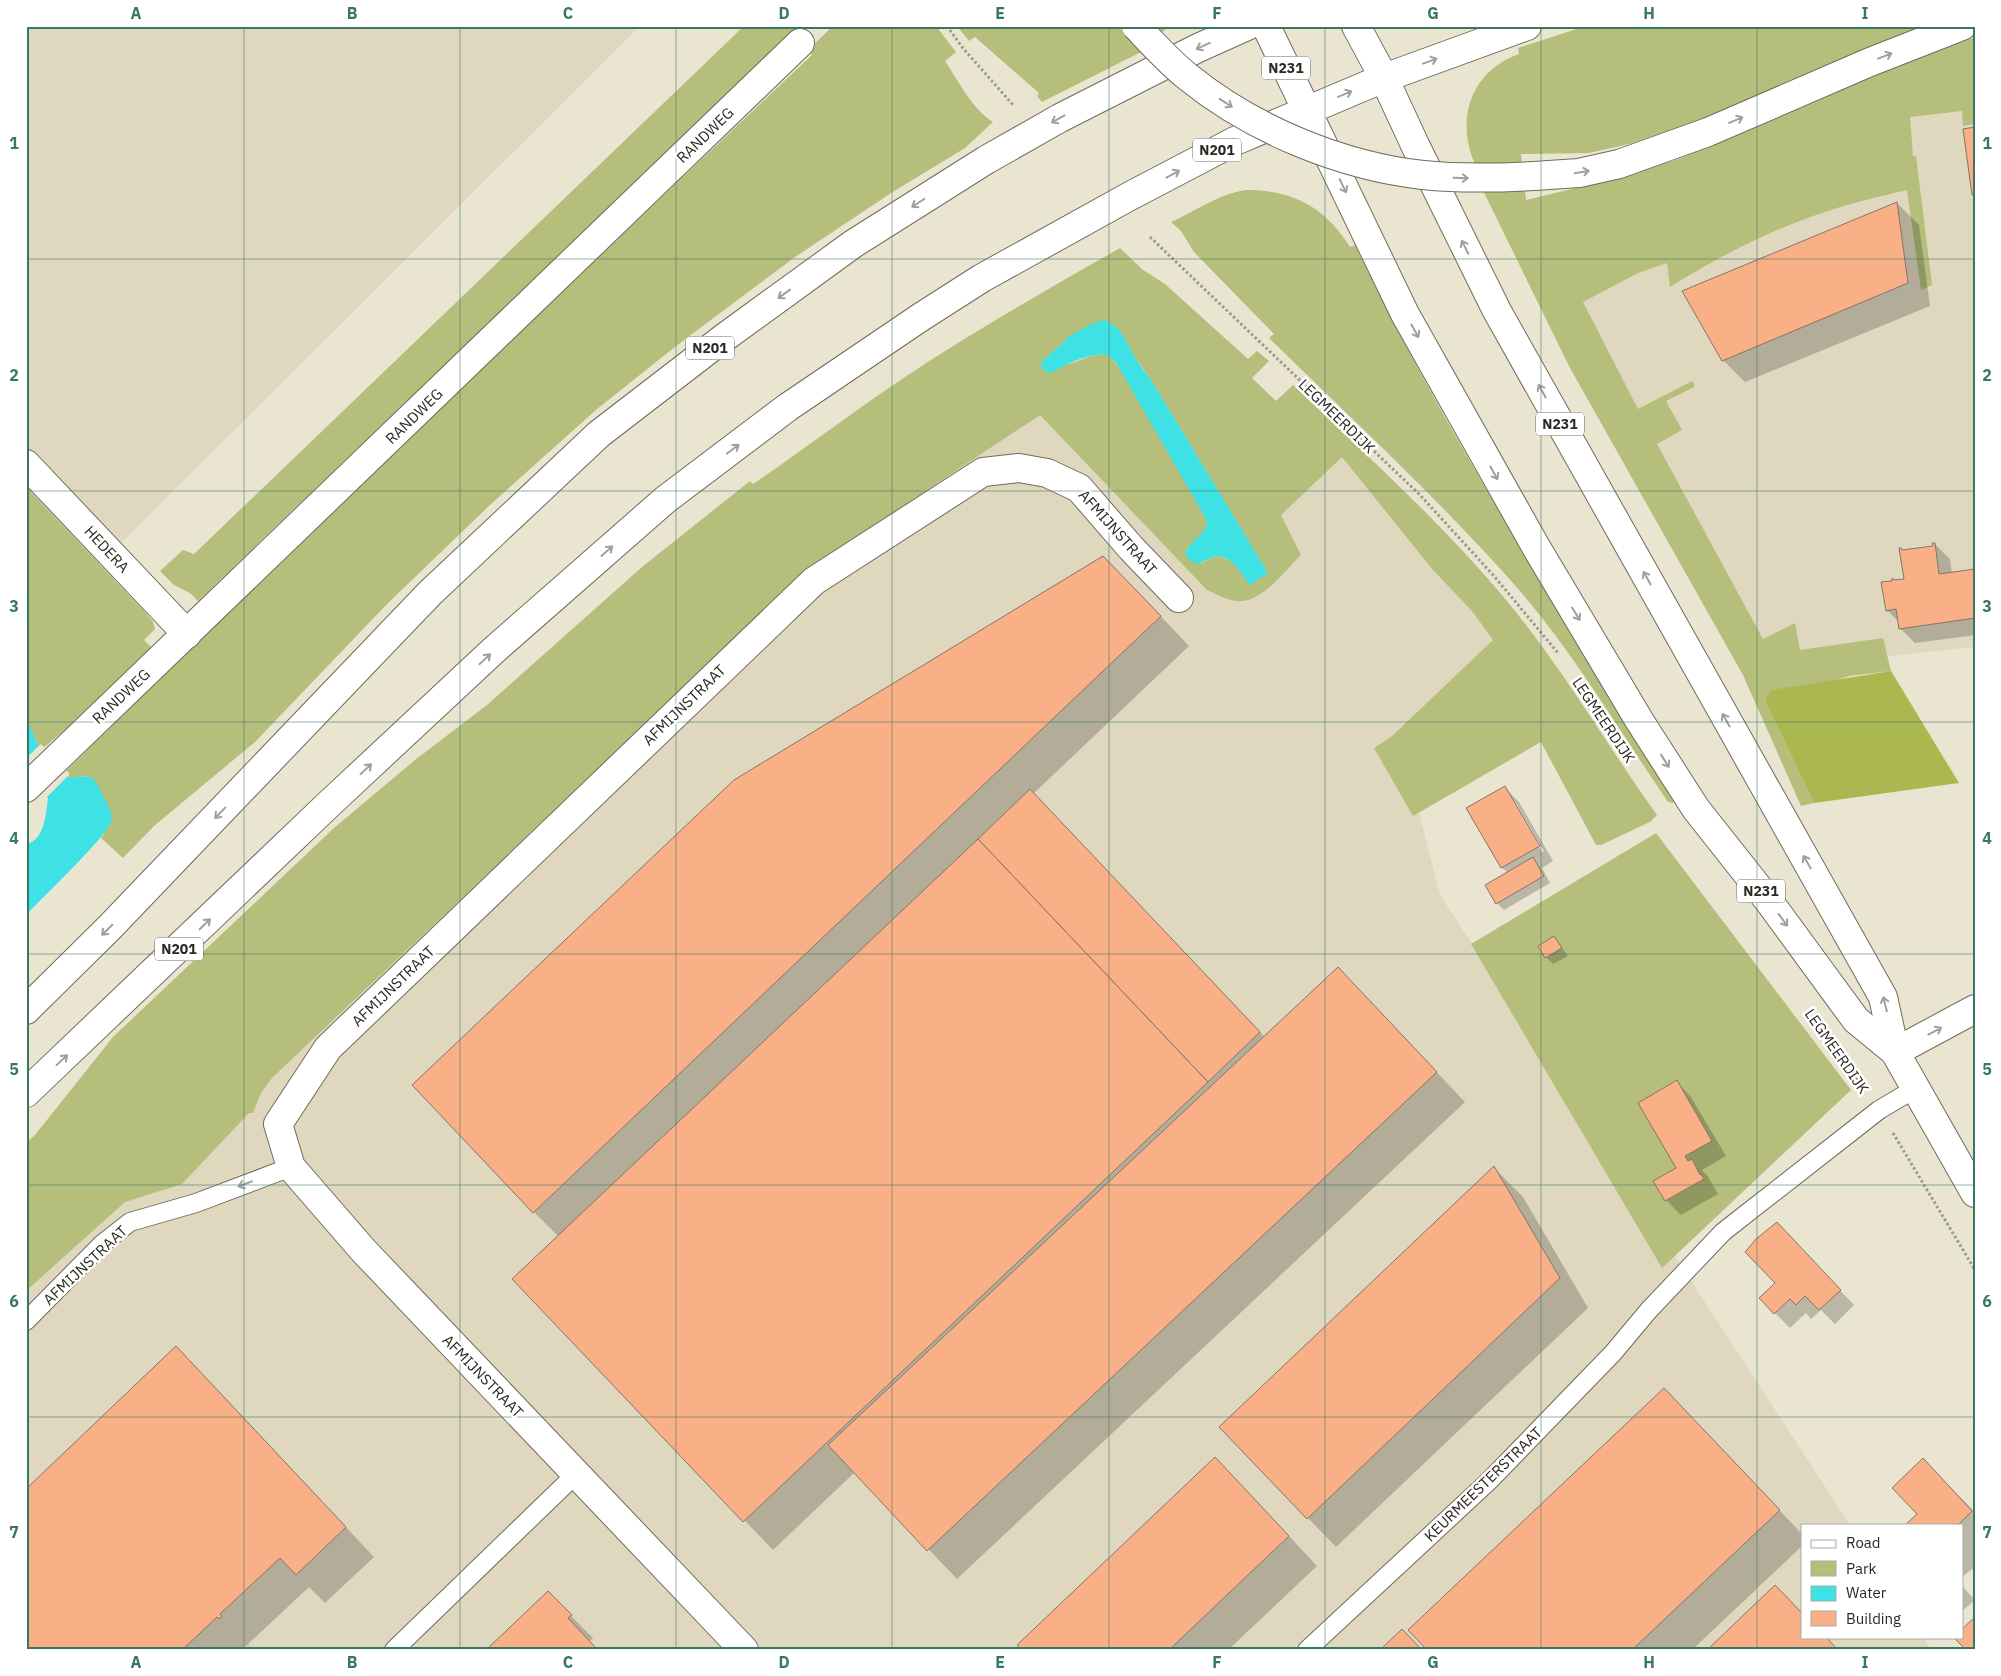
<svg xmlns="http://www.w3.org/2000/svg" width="2001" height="1676" font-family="'IBM Plex Sans',sans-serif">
<rect width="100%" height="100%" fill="#eae5d1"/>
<g fill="#dfd8be">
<path d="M26,26H640L46,618L26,596Z"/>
<path d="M1975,74V647L1764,669L1538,235Z"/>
<path d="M1103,282L1343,446L1508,638L1404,754L1440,895L1850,1525H1802V1637H1923L1931,1650H26V1272Z"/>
</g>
<g fill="#b5be7b" fill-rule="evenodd">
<path d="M744,26H805L795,36L791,33L198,601L190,593L174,585L160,571L183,550L194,554Z"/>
<path d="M833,26H936L956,52L945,61C959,82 973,110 993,122L965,148L891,193L795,257L680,343L597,409L490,505L389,602L255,742L154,826L123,858L101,838L111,823L88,776L70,778L65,772C311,530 561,292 812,55L808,50Z"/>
<path d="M957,26H1120L1124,29L1128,26H1168L1147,49L1042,102L1037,96L1039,93L975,37L969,41Z"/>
<path d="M1586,26H1926L1889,40L1700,120L1629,144L1589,153L1521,154L1526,200L1601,182L1676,160L1883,72L1975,37V124L1963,126L1962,111L1910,117L1913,156H1916L1932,285L1921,290L1907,190C1878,197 1850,203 1822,213C1768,231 1718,257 1670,287L1667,263L1638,273L1583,302L1638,409L1692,381L1694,383V387L1666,401L1682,430L1657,444L1763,639L1795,623L1800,650L1883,638L1891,671L1850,676L1765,701L1814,803L1801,806L1743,675L1570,368L1471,166L1475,164C1455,119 1471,71 1519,54L1518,48Z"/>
<path d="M1246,190C1293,190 1325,207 1350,247L1355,245C1447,437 1564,617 1675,799L1673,803L1668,802C1620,732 1576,656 1520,591C1442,502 1354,421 1269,338L1274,334L1194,252L1181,231L1171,222C1198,210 1216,195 1246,190Z"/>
<path d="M1120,248L1143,270L1165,284L1248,359L1257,351L1269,361L1252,378L1276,401L1293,385C1366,455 1442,523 1507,601C1563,669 1606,744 1657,815L1650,822L1601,845H1596L1541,742L1413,816L1374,748L1391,737L1493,640L1472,611L1433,570L1342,457L1281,515L1301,555C1284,571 1262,604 1236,601C1227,600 1216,594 1207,590L1040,415L811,567L272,1078L261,1093L253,1113H249L182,1184L125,1202L26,1291V1143L35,1135L113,1037L334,828L415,760L487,705L642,567L750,481L753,484C802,451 850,414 899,381C970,333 1045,291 1120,248ZM1124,337L1136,359L1150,378L1268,573L1232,562L1220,556L1211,558L1202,563L1186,549L1204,532L1207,525L1205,517C1192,493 1125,364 1108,356C1094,350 1078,364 1064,365C1057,365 1048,363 1041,362L1066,340Z"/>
<path d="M26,487L144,611L153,622L155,629L144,640L151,647L66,729L42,749L38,745L26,718Z"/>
<path d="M1656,833L1851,1090L1662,1268L1471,944Z"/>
</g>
<path fill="#abb74f" d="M1891,671L1959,783L1814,803L1765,701L1771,690Z"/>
<g fill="#3ee1e4">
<path d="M1103,320C1122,325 1127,344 1136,359C1140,366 1145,372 1150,378L1268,573L1250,585C1241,574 1231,553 1214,557C1207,559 1203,563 1195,564L1185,555C1187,543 1202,536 1207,525L1205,517L1118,366C1116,363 1113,359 1110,357C1097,348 1063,366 1051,373C1044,372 1041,369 1041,362L1066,340V338L1090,325Z"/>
<path d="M26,718L38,745L70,778C91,775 93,774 102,794C106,802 114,813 111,822C108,835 40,900 26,915V844C45,841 46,812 48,798L26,775Z"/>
</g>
<path fill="#eae5d1" d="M41,744L70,774L46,798L26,779V758Z"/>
<g fill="#0003" fill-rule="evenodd">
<path d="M1897,203L1919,225L1930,306L1745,382L1723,360Z"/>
<path d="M1935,544L1950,559L1952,574L1975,571V635L1915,643L1900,628L1899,622L1887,610L1905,580L1935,547Z"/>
<path d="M1132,586L1189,646L1033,794L1265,1037L1338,968L1465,1102L957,1579L855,1472L773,1550L514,1279L559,1237L534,1212Z"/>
<path d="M1505,788L1519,802L1553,861L1542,868L1550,883L1504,910L1497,903L1487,885L1508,873L1502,868L1468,809ZM1513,803H1516L1544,851L1542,852Z"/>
<path d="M1554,938L1568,956L1553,964L1546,957Z"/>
<path d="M1677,1082L1691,1097L1726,1156L1702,1170L1707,1175L1718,1194L1681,1215L1666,1200L1655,1182L1678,1168Z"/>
<path d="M1494,1168L1523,1197L1588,1308L1336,1547L1308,1518Z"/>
<path d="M1791,1239L1854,1305L1835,1324L1821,1310L1811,1319L1806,1313L1790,1328L1760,1298L1777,1283Z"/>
<path d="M205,1377L374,1557L325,1603L309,1587L248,1644L249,1647L247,1645L242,1650H26Z"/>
<path d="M1693,1419L1802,1534V1546L1692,1650H1429Z"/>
<path d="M1923,1460L1975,1512V1572L1972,1569L1962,1577V1525H1907L1919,1515Z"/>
<path d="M1244,1488L1317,1566L1228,1650H1024Z"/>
<path d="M1962,1586L1975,1600L1962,1611Z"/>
<path d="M570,1615L593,1638L590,1641L488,1650Z"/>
</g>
<g fill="#fab086" stroke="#86746a">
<path d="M1975,127V195H1972L1963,129Z"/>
<path d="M1897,202L1908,283L1722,361L1682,291Z"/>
<path d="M1932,543H1935L1939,574L1975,569V618L1899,629L1896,609L1886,611L1881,582L1892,581L1891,579H1894V580L1904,579L1899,548H1901L1902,550L1933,546Z"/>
<path d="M1103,556L1161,616L533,1213L412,1085L734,780Z"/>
<path d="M1505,786L1540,846L1501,868L1466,808Z"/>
<path d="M1030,789L1260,1032L1208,1082L978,839Z"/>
<path d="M978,839L1208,1082L743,1522L512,1279Z"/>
<path d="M1533,857L1544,876L1496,904L1485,885Z"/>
<path d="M1554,936L1562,948L1545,958L1538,946Z"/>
<path d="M1338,967L1437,1072L927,1551L828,1445Z"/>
<path d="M1677,1080L1712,1141L1685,1156L1688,1161L1692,1159L1700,1175L1701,1174L1704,1179L1665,1201L1653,1181L1676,1168L1638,1103Z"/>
<path d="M1494,1166L1560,1278L1307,1519L1219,1427Z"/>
<path d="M1777,1222L1841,1290L1819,1310L1805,1296L1796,1305L1790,1299L1774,1314L1759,1298L1775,1283L1745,1252L1756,1239Z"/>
<path d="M176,1346L346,1527L296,1575L280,1558L220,1614L222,1616L219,1619L217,1617L182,1650H26V1489Z"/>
<path d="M1664,1388L1780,1510L1632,1650H1427L1408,1630Z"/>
<path d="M1215,1457L1289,1536L1169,1650H1022L1017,1645Z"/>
<path d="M1923,1458L1972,1511L1958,1525H1905L1917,1514L1892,1488Z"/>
<path d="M1775,1585L1802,1613V1637H1826L1838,1650H1707Z"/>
<path d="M548,1591L572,1615L568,1618L598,1650H486Z"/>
<path d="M1975,1617V1650H1966L1954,1638L1962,1637V1629Z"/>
<path d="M1402,1629L1422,1650H1380Z"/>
</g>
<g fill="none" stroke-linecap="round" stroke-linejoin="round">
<g stroke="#706b5a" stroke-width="20">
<g id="service">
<path d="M26,1321L102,1244L130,1222L196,1203L291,1167"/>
<path d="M394,1650L576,1474"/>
<path d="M1307,1650L1490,1480L1613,1353L1649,1310L1723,1232L1879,1110L1916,1088"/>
</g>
</g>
<g stroke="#706b5a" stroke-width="30">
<g id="minor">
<path d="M26,464L187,634"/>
<path d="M26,788L800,43"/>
<path d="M1895,1052L1975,1009"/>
<path d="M744,1650L363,1250L291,1167L278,1124L328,1048L814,581L983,472L1019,468L1047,473L1079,488L1131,548L1179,598"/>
</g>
</g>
<g stroke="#706b5a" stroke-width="30">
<g id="primary">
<path d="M1266,26L1405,314L1536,547L1639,720L1696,809L1768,900L1856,1020L1895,1052"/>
<path d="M1356,26L1384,78L1416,147L1497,311L1883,997L1895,1052L1975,1193"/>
</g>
</g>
<g stroke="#706b5a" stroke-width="30">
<g id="trunk">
<path d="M1534,176L1579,173L1619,164L1708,132L1870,62L1962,26"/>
<path d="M26,1010L110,927L430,593L599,434L725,337L853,244L986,160L1060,118L1198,48L1247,26"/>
<path d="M26,1093L330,803L494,650L665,500L788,407L921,317L982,278L1130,196L1235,141L1384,78L1527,26"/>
</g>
</g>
<g stroke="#9c998a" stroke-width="3" stroke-dasharray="2.5 2.5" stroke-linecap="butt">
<path d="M947,26L962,47L1014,106"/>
<path d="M1150,237L1420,495L1494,576L1558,653"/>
<path d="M1836,1049L1862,1086"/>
<path d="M1893,1133L1975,1270"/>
</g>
<use href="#service" stroke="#fff" stroke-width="18"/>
<use href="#minor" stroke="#fff" stroke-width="28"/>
<use href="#primary" stroke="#fff" stroke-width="28"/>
<use href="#trunk" stroke="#fff" stroke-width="28"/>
<g stroke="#706b5a" stroke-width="30" stroke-linecap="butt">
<path id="trunk-bridge" d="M1136,26C1153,44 1169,62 1188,77C1252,129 1341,166 1423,175C1460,179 1497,178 1534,176"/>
</g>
<use href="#trunk-bridge" stroke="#fff" stroke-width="28"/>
</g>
<defs><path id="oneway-shaft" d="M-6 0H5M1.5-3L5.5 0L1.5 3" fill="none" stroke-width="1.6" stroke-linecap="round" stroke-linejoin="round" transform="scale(1.25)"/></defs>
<g stroke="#a09f9c">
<use href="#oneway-shaft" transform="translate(1203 46) rotate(155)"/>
<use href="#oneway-shaft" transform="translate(1885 56) rotate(-21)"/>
<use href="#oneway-shaft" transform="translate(1430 61) rotate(-20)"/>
<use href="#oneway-shaft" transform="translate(1345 94) rotate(-22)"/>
<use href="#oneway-shaft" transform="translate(1226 103) rotate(33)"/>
<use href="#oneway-shaft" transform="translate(1058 119) rotate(151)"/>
<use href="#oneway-shaft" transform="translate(1736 120) rotate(-23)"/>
<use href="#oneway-shaft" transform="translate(1582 172) rotate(-10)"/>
<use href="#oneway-shaft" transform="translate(1173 174) rotate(-28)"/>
<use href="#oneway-shaft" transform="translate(1461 178) rotate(2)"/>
<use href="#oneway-shaft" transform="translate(1343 186) rotate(64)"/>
<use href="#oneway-shaft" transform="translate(918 203) rotate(148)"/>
<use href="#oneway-shaft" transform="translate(1465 247) rotate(-117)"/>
<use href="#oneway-shaft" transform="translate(784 294) rotate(144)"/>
<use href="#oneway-shaft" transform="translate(1415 331) rotate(61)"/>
<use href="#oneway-shaft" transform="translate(1542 391) rotate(-119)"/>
<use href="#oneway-shaft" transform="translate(733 449) rotate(-37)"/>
<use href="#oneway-shaft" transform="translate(1494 473) rotate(61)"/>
<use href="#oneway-shaft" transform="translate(607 551) rotate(-41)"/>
<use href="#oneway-shaft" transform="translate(1647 578) rotate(-119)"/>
<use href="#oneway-shaft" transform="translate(1576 614) rotate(59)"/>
<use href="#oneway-shaft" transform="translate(485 659) rotate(-43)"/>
<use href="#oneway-shaft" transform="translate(1726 720) rotate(-119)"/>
<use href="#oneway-shaft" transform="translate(1665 761) rotate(58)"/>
<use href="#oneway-shaft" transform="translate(366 769) rotate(-43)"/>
<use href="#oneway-shaft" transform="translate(220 813) rotate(134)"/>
<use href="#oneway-shaft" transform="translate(1807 862) rotate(-120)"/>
<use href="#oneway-shaft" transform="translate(1783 920) rotate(54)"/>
<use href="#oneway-shaft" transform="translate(205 924) rotate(-44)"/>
<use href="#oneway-shaft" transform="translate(107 930) rotate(135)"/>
<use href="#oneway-shaft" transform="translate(1885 1004) rotate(-104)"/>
<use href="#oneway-shaft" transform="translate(1935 1031) rotate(-28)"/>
<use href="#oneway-shaft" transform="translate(62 1060) rotate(-43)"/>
<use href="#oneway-shaft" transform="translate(245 1184) rotate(159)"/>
</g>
<path fill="none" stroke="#3a7763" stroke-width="1" stroke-opacity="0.55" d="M244,26V1650M460,26V1650M676,26V1650M892,26V1650M1109,26V1650M1325,26V1650M1541,26V1650M1757,26V1650M26,259H1975M26,491H1975M26,722H1975M26,954H1975M26,1185H1975M26,1417H1975"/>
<g text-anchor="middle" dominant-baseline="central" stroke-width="5" stroke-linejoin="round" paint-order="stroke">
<g fill="#fff" stroke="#6b6964" stroke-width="1">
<rect x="1262" y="56.5" width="48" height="23" rx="4"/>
<rect x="1193" y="138.5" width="48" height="23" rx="4"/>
<rect x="686" y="336.5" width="48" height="23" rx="4"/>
<rect x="1536" y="412.5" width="48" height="23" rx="4"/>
<rect x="1737" y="879.5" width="48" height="23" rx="4"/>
<rect x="155" y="937.5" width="48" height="23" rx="4"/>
</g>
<g font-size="14" font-weight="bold" fill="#2b2922">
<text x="1286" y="68">N231</text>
<text x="1217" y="150">N201</text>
<text x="710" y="348">N201</text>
<text x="1560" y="424">N231</text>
<text x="1761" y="891">N231</text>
<text x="179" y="949">N201</text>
</g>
<g font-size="15" fill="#2b2922" stroke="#fff">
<text transform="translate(705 135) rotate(-44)">RANDWEG</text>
<text transform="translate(414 416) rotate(-44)">RANDWEG</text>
<text transform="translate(1337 416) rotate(44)">LEGMEERDIJK</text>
<text transform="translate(1118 532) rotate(48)">AFMIJNSTRAAT</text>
<text transform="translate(107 549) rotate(47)">HEDERA</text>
<text transform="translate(121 696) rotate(-43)">RANDWEG</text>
<text transform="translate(684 705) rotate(-44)">AFMIJNSTRAAT</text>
<text transform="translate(1604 720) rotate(56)">LEGMEERDIJK</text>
<text transform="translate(393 986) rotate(-44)">AFMIJNSTRAAT</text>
<text transform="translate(1837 1051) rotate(55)">LEGMEERDIJK</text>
<text transform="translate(85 1265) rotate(-43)">AFMIJNSTRAAT</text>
<text transform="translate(483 1376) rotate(46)">AFMIJNSTRAAT</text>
<text transform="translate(1483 1484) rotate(-44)">KEURMEESTERSTRAAT</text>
</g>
</g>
<rect width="2001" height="1676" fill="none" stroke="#ffffff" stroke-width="55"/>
<rect x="1801" y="1524" width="162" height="115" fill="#ffffff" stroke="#aaa9a7"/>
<rect x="1811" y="1540" width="25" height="8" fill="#ffffff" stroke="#aaa9a7"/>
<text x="1846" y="1548" font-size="15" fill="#2b2922">Road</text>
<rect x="1811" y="1561" width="25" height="15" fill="#b5be7b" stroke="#aaa9a7"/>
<text x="1846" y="1574" font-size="15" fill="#2b2922">Park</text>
<rect x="1811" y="1586" width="25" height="15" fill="#3ee1e4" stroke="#aaa9a7"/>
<text x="1846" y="1598" font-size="15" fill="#2b2922">Water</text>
<rect x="1811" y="1611" width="25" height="15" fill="#fab086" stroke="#aaa9a7"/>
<text x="1846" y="1624" font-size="15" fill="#2b2922">Building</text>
<rect x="28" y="28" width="1946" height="1620" fill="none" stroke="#3a7763" stroke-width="2"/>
<g font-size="16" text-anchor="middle" font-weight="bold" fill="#3a7763">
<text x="136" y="19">A</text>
<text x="352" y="19">B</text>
<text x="568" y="19">C</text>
<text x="784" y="19">D</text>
<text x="1000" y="19">E</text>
<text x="1217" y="19">F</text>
<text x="1433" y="19">G</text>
<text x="1649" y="19">H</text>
<text x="1865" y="19">I</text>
<text x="14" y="149">1</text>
<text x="1987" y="149">1</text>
<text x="14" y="381">2</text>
<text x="1987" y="381">2</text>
<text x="14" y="612">3</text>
<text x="1987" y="612">3</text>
<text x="14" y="844">4</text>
<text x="1987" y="844">4</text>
<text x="14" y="1075">5</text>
<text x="1987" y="1075">5</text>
<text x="14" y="1307">6</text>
<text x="1987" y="1307">6</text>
<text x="14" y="1538">7</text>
<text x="1987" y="1538">7</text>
<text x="136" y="1668">A</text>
<text x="352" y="1668">B</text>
<text x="568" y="1668">C</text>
<text x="784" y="1668">D</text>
<text x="1000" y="1668">E</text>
<text x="1217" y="1668">F</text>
<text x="1433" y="1668">G</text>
<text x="1649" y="1668">H</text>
<text x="1865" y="1668">I</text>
</g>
</svg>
